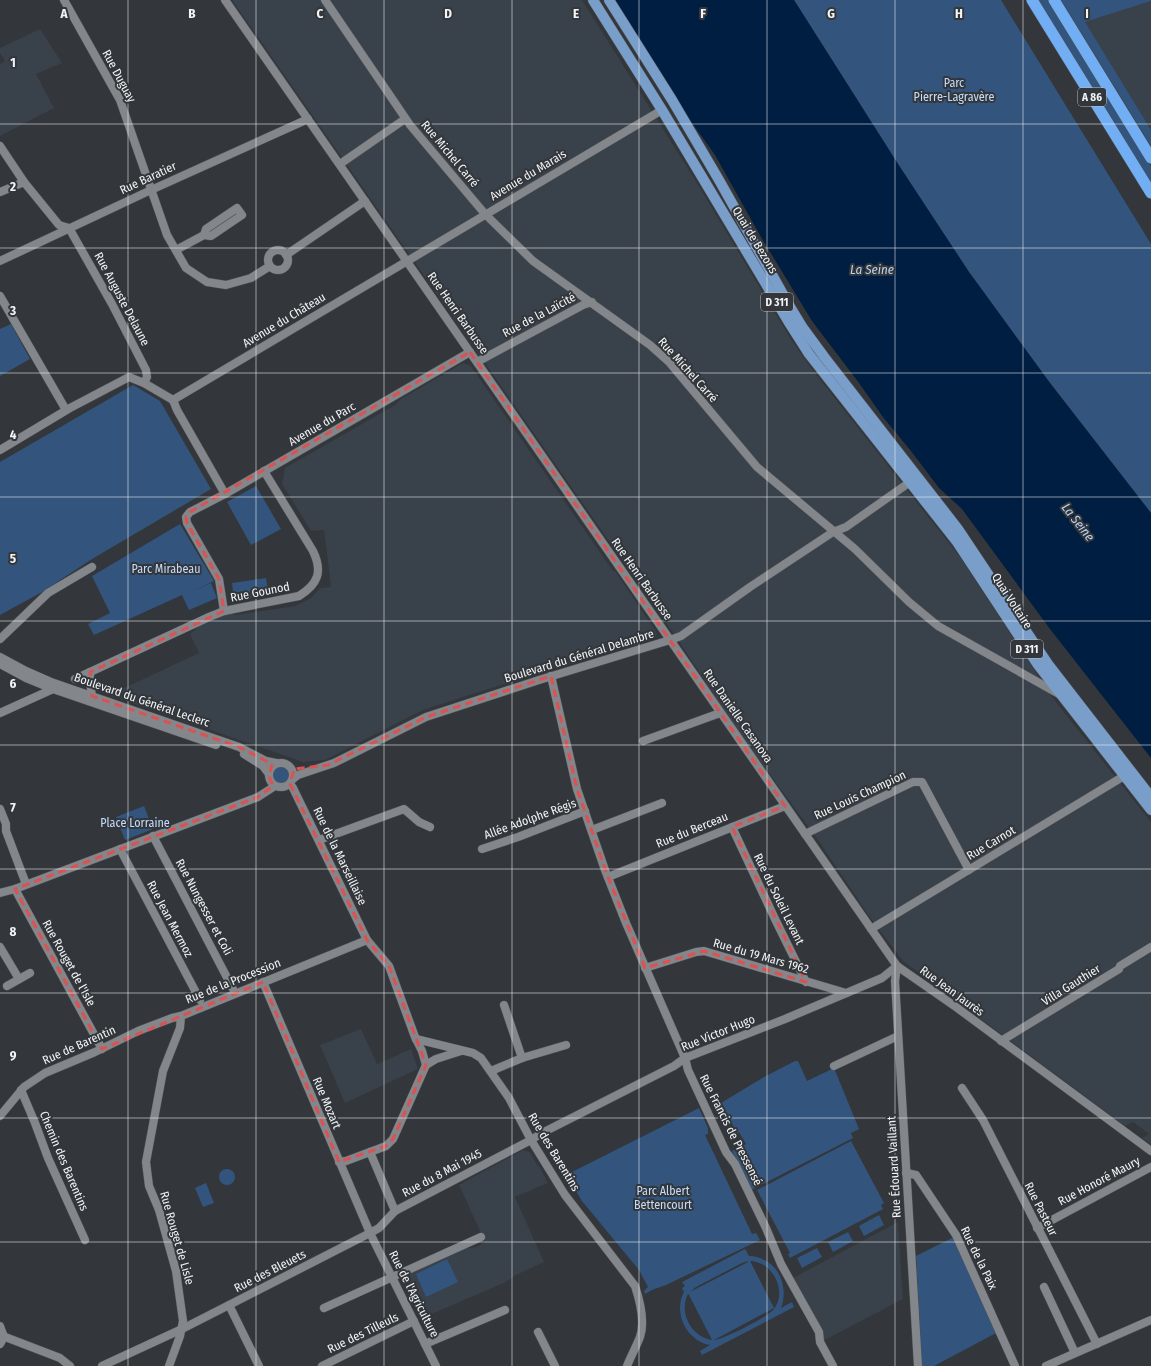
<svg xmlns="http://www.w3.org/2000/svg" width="1151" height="1366" font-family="'Fira Sans Condensed',sans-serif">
<rect width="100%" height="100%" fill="#33363a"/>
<g fill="#39414a">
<path d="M232,0H582L697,183L792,341L815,373L960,557L1052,697L1151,822V1144L1142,1138L1149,1134L1133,1122L1125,1126L903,961L871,919L816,837L736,728L680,643Z"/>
<path d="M1151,1V130L1084,22Z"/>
<path d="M40,29L62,63L36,74L54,108L0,136V64L5,61L0,53V48Z"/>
<path d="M463,363L470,365L613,571H615L655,630L657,634L655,638L532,675L423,710L325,760L303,762L109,695L199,653L190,634L199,626L230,613L235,615L295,606L311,598L320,588L331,587L324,530L311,531L282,484L285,468L395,405L401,399Z"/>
<path d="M361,1029L377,1064L411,1049L418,1069L345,1103L320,1045Z"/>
<path d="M523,1150L530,1152L537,1165L539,1166L548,1183L515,1197L544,1262L514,1276L506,1282L420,1319L416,1306L399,1276L461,1247L470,1248L476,1247L485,1242L459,1185Z"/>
<path d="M898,1222L903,1299L823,1341L791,1279Z"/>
</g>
<g fill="#33557d" fill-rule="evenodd">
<path d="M794,0H1001L1151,244V513L1050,383L969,272L898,164Z"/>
<path d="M1036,0H1049L1151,166V186Z"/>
<path d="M1061,0H1151V1L1085,22L1151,130V146Z"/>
<path d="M11,324L30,359L0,376V329Z"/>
<path d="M133,385L160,401L211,489L92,559L42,592L0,615V462Z"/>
<path d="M256,486L281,529L251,545L227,502Z"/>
<path d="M180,524L214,581L191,592L211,583L217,598L189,610L182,595L94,635L88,624L110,613L92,576Z"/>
<path d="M266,578L269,595L234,600L232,583Z"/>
<circle cx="281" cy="775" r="8"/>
<path d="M144,806L153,829L125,840L116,817Z"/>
<path d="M795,1061H798L807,1081L834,1068L859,1129L851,1133L853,1138L751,1190L732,1151L746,1144L739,1132L737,1133L721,1103L764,1077Z"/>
<path d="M699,1108L708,1128V1134L705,1135L752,1234L756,1233L760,1240L666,1285L652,1290L645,1294L644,1291L648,1287L639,1270L582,1201L566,1175Z"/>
<path d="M851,1141L884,1203L881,1205L883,1209L790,1258L788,1254L790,1253L757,1190Z"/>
<circle cx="227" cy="1177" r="8"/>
<path d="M206,1183L214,1203L203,1207L195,1188Z"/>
<path d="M879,1215L884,1225L864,1236L859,1226Z"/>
<path d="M848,1232L853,1241L833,1252L828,1242Z"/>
<path d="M954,1237L976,1285L975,1287L977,1291H979L998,1332L934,1366H922L916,1256Z"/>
<path d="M817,1248L822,1257L802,1268L797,1258Z"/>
<path d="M745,1249L749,1256C776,1257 790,1284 781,1308L792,1302L794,1307L702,1355L700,1351L710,1345C686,1341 673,1312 684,1292L682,1288L685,1286L682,1282ZM748,1261V1262L690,1292L696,1287L742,1263ZM750,1261C772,1261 788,1291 774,1309C768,1317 724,1339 714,1340L774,1308ZM688,1294L689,1295L712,1340C692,1337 678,1313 688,1294Z"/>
<path d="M447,1259L458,1282L426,1297L416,1274Z"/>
</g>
<path fill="#001e41" d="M612,0H794L898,164L969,272L1050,383L1151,513V758L1050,629L962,509L939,488L911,451L883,417L859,383L812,321L761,237L715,155L690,120Z"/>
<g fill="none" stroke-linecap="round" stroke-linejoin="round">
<g stroke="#4f5254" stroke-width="9">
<g id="minor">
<path d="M64,0L120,100L167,235L186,268L207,282L226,285L251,278L270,266"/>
<path d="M225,0L897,966L956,1007L1151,1151"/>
<path d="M325,0L410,125L485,214L533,261L650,345L669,362L757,467L855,549L909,602L938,626L1059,694"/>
<path d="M0,146L24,182L59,225L69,228L73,235L112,304L146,370L147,377L144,383"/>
<path d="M340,164L405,119"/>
<path d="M0,192L24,182"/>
<path d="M176,250L204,235L211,236L242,215L237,208L206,229L204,235"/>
<circle cx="278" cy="260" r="10"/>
<path d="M286,255L365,201"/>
<path d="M0,261L151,190L308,119"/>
<path d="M0,296L66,410"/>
<path d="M477,362L583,305L592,302"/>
<path d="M173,400L662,110"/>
<path d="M173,400L177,410L225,494"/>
<path d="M0,450L70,408L129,377L144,383L173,400"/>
<path d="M224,611L219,579L187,523L186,517L190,512L225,494L470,352"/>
<path d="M0,639L48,593L92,567"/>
<path d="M0,657L26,671L51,682L239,747L266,761L276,763"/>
<path d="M0,664L26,678L53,689L216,745"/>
<path d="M90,672V683L92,696"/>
<path d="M551,676L577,789L605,870L626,923L685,1058L688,1070L726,1152L735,1164L766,1228L781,1264L819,1332L820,1342L833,1366"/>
<path d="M75,679L209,617L224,611L299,596C318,584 323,572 313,551L264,471"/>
<path d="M0,713L53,689"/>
<path d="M643,741L720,713"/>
<path d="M244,754L263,766L269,774"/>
<circle cx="281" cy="775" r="12"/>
<path d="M293,779L298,775L334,763L426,717L539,680L670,640L681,636L750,587L833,532L846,527L910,482"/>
<path d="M290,784L293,788L367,940L389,966L415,1037L422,1051L426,1065"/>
<path d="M0,809L6,824V831L26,884"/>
<path d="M732,827L775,919L806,982"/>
<path d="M592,830L662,803"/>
<path d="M805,834L913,782H922L969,870"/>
<path d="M153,836L233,989"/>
<path d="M319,840L404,809L419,822L430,827"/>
<path d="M120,849L200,1000"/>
<path d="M482,849L518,837L585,811"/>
<path d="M608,877L785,806"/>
<path d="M15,889L102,1049"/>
<path d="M0,893L15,889L258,797L275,786"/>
<path d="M871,929L1124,776"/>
<path d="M0,947L19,979"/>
<path d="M897,966L895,981L918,1366"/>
<path d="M645,968L696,952L704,951L846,993"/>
<path d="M263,982L370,1233L436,1366"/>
<path d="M7,986L30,973"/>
<path d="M504,1005L522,1058"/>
<path d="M416,1039L473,1053L481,1058L509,1098L531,1140L565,1195L635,1286C640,1301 645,1322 640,1337C636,1347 631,1356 627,1366"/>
<path d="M1001,1041L1119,969L1120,966L1151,947"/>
<path d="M834,1066L898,1036"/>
<path d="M491,1071L522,1058L566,1045"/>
<path d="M962,1088L983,1120L1097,1344"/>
<path d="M21,1090L35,1123L48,1158L85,1240"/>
<path d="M0,1116L24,1087L45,1073L95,1052L138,1031L172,1018L181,1016L367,940"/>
<path d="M370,1152L395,1211"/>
<path d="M339,1162L346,1161L386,1146L393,1139L426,1065L436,1059L461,1051"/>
<path d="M906,1173L916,1175L956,1235L1015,1366"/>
<path d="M1037,1228L1151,1167"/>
<path d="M1044,1287L1075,1353"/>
<path d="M229,1305L259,1366"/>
<path d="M324,1308L481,1237"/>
<path d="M0,1326L4,1337L0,1344"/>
<path d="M538,1332L555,1366"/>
<path d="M0,1335L60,1358L70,1366"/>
<path d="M425,1344L505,1310"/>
<path d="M102,1366L182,1329L370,1233L379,1228L395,1211L531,1140L542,1133L674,1066L685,1058L785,1019L882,978L897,966"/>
<path d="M169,1366L180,1336L183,1321L176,1271L159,1210L149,1186L146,1162L163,1071L180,1028L181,1016"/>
<path d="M322,1366L414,1321"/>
<path d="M1046,1366L1151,1320"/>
</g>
</g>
<g stroke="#4f5254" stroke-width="11">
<g id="major">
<path d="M593,0L662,110L788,321L809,354L957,542L1038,665L1151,810"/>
<path d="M609,0L672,100L719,180L789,305L803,328L825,358L958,529L1048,664L1151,797"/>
</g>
</g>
<g stroke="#4f5254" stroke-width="12">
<g id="highway">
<path d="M1032,0L1151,193"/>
<path d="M1054,0L1151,158"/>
</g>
</g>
<use href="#minor" stroke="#83878b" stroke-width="8"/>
<use href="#major" stroke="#799eca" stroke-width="10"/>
<use href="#highway" stroke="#72aef4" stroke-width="11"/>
</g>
<path fill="none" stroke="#dc5151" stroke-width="3" stroke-dasharray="8 5" stroke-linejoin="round" d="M470,352L785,806L732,827L806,982L704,951L645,968L608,877L577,789L551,676L426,717L328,765L294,769L290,784L367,940L389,966L426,1065L393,1139L386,1146L339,1162L263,982L102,1049L15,889L258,797L273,786L269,776L272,764L239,747L92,696L90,672L224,611L219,579L187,523L186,517L190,512Z"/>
<path fill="none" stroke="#f2f5f7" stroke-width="1" stroke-opacity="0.55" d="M128,0V1366M256,0V1366M384,0V1366M512,0V1366M639,0V1366M767,0V1366M895,0V1366M1023,0V1366M0,124H1151M0,248H1151M0,373H1151M0,497H1151M0,621H1151M0,745H1151M0,869H1151M0,993H1151M0,1118H1151M0,1242H1151"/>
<g text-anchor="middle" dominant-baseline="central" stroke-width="4" stroke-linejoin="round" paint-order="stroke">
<g fill="#33363a" stroke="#b9bcbe" stroke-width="1">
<rect x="1078" y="88" width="28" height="18" rx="3"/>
<rect x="761" y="293" width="32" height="18" rx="3"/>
<rect x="1011" y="640" width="32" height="18" rx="3"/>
</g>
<g font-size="11" font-weight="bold" fill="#f2f5f7">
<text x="1092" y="97">A 86</text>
<text x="777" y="302">D 311</text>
<text x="1027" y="649">D 311</text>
</g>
<g font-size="12" fill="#f2f5f7" stroke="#33363a">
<text transform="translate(119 76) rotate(62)">Rue Duguay</text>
<text transform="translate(450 154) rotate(50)">Rue Michel Carré</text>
<text transform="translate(528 175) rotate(-31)">Avenue du Marais</text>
<text transform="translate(148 178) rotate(-25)">Rue Baratier</text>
<text transform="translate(755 240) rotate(59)">Quai de Bezons</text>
<text transform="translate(122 299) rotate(62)">Rue Auguste Delaune</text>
<text transform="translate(458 313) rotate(55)">Rue Henri Barbusse</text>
<text transform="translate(539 315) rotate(-28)">Rue de la Laïcité</text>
<text transform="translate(284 320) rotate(-31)">Avenue du Château</text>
<text transform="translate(688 370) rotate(48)">Rue Michel Carré</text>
<text transform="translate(322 424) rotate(-30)">Avenue du Parc</text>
<text transform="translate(642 579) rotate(55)">Rue Henri Barbusse</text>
<text transform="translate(260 592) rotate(-11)">Rue Gounod</text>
<text transform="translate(1012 601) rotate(57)">Quai Voltaire</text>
<text transform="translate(579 656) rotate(-17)">Boulevard du Général Delambre</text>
<text transform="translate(142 700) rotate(19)">Boulevard du Général Leclerc</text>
<text transform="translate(738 716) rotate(55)">Rue Danielle Casanova</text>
<text transform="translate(860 795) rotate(-25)">Rue Louis Champion</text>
<text transform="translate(530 819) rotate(-20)">Allée Adolphe Régis</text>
<text transform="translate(692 830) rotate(-22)">Rue du Berceau</text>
<text transform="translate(991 843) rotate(-31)">Rue Carnot</text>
<text transform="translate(340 856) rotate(64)">Rue de la Marseillaise</text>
<text transform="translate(779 899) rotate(64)">Rue du Soleil Levant</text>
<text transform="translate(204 907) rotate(62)">Rue Nungesser et Coli</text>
<text transform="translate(170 919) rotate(62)">Rue Jean Mermoz</text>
<text transform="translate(761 956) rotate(16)">Rue du 19 Mars 1962</text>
<text transform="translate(69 963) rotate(61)">Rue Rouget de l'Isle</text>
<text transform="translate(233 981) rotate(-22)">Rue de la Procession</text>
<text transform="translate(1071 985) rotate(-32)">Villa Gauthier</text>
<text transform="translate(952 991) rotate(36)">Rue Jean Jaurès</text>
<text transform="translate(718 1033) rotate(-22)">Rue Victor Hugo</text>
<text transform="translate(79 1045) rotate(-24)">Rue de Barentin</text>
<text transform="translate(327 1103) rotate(67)">Rue Mozart</text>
<text transform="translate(731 1130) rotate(63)">Rue Francis de Pressensé</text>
<text transform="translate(554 1152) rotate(59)">Rue des Barentins</text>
<text transform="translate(64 1161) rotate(67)">Chemin des Barentins</text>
<text transform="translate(894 1167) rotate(-93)">Rue Édouard Vaillant</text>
<text transform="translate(442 1173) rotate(-28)">Rue du 8 Mai 1945</text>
<text transform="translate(1099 1181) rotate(-28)">Rue Honoré Maury</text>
<text transform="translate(1041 1209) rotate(63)">Rue Pasteur</text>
<text transform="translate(177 1238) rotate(74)">Rue Rouget de Lisle</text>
<text transform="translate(979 1258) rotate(64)">Rue de la Paix</text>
<text transform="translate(270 1271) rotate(-27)">Rue des Bleuets</text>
<text transform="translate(414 1294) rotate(63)">Rue de l'Agriculture</text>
<text transform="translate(363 1333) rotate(-26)">Rue des Tilleuls</text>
</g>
<g font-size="12" fill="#c4ddfb" stroke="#33363a">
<text x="954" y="83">Parc<tspan x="954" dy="14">Pierre-Lagravère</tspan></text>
<text x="166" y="569">Parc Mirabeau</text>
<text x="135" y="823">Place Lorraine</text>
<text x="663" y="1191">Parc Albert<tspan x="663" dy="14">Bettencourt</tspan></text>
</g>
<g font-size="13" font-style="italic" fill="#b9d2f0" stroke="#33363a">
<text x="872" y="269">La Seine</text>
<text transform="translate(1078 522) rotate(52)">La Seine</text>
</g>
</g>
<g font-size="13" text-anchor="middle" font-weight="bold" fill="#f2f5f7" stroke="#33363a" stroke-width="4" stroke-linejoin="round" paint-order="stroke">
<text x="64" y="18">A</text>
<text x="192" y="18">B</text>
<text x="320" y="18">C</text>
<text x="448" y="18">D</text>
<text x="576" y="18">E</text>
<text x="703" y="18">F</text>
<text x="831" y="18">G</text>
<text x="959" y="18">H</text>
<text x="1087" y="18">I</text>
<text x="13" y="67">1</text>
<text x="13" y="191">2</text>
<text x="13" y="315">3</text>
<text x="13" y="439">4</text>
<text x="13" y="563">5</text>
<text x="13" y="688">6</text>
<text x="13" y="812">7</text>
<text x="13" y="936">8</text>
<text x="13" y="1060">9</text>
</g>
</svg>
